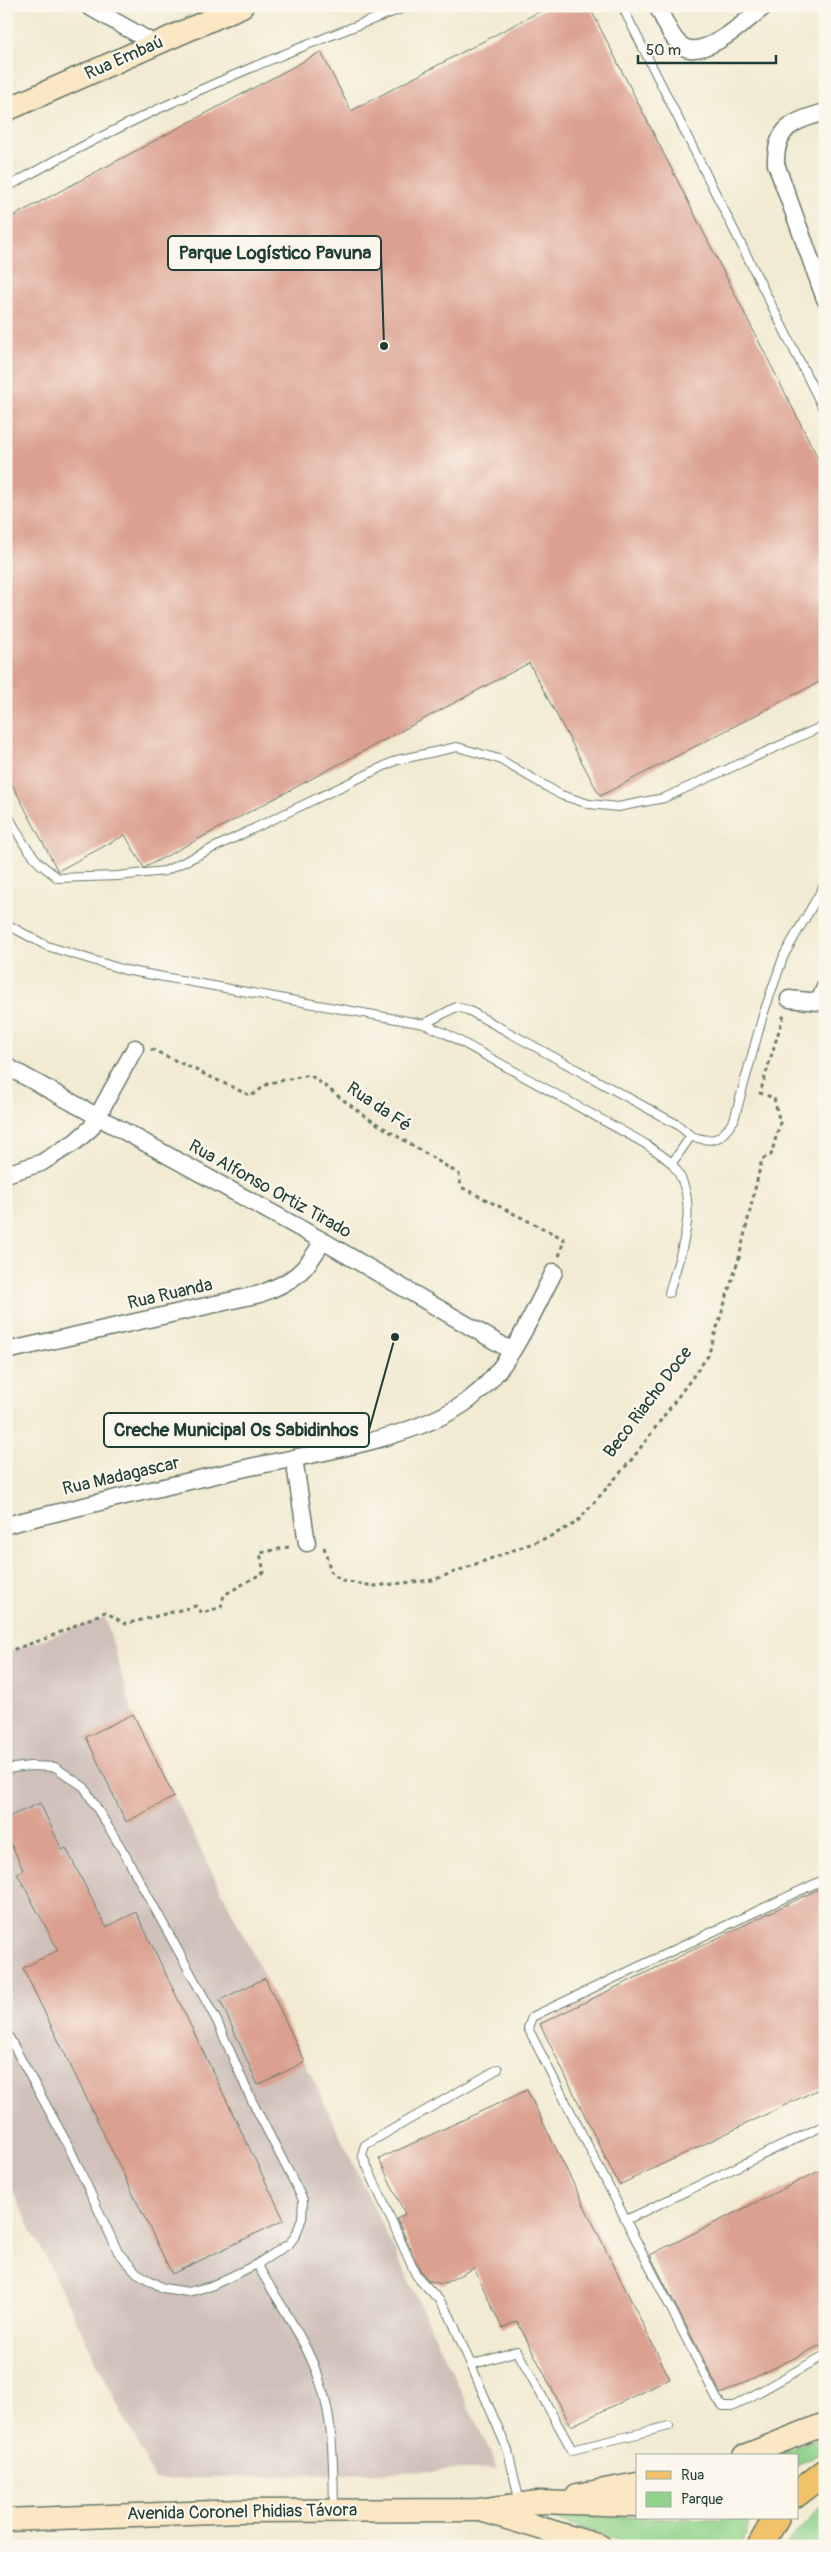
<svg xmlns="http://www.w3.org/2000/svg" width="831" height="2552" font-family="Pangolin,sans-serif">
<rect width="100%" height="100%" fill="#fbf7ec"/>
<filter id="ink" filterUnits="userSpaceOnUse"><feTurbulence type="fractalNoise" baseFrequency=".02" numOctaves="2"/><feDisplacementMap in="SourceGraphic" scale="10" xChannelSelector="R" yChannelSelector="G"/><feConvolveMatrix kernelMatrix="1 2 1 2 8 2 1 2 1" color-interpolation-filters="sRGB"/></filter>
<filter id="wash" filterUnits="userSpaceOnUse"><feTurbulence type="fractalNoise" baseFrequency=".0096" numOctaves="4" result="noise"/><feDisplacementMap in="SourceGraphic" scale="20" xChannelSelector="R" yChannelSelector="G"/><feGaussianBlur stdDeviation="1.12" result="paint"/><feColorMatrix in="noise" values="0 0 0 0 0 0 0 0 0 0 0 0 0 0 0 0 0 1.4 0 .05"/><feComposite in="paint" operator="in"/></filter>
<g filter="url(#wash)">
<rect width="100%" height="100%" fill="#f2ead2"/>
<path fill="#cfc0ba" d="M105,1617L133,1714L265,1978L498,2469L155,2480L6,2178V1653Z"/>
<g fill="#92d38b" stroke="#588860">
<path d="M825,2435V2451L797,2466V2456H773Z"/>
<path d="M825,2502V2546H786L787,2543Z"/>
<path d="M545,2515L749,2520L741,2546H635Z"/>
</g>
<g id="blocks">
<g fill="#dba090">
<path d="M550,6H589L825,472V679L600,796L529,663L144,868L125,835L58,871L6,773V220L321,52L351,111Z"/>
<path d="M133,1714L174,1797L126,1822L86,1737Z"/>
<path d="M40,1803L62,1850L66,1848L106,1927L136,1912L284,2220L172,2274L23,1968L58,1950L17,1873L23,1870L6,1833V1818Z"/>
<path d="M825,1886V2086L619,2185L540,2024Z"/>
<path d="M265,1978L305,2062L258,2085L220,2000Z"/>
<path d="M527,2090L670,2379L571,2426L517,2321L502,2328L474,2268L443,2284L429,2281L421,2272L397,2219L405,2214L379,2159Z"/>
<path d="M825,2168V2343L721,2394L650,2255Z"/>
</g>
</g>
</g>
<g filter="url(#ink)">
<use href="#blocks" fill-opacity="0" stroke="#697a6b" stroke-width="1"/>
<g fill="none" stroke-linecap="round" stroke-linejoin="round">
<g stroke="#697a6b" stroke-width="10">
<g id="lane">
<path d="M622,6L825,412"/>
<path d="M6,188C132,115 272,56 409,6"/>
<path d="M6,812L24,844L39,863L58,878L117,876L165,871L397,760L457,747L499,759L561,795L589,804L618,807L664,798L825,725"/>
<path d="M6,924L47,946L125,970L424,1024L447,1034L644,1143C652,1149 665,1156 672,1164C703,1201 680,1253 669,1293"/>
<path d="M424,1024L456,1007L468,1010L678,1125L691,1136L672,1163"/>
<path d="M691,1136C714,1144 721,1140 734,1120L763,1015L784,955L825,884"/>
<path d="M6,1769L30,1766L55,1767L84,1787L123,1851L217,2021L250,2097L294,2182L303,2200L302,2218L296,2235L289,2244L257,2264L211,2286L188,2292L163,2288L137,2273L118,2252L69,2147L6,2032"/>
<path d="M825,1879L540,2013L532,2017L528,2028L717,2399L723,2406H734L825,2355"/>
<path d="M498,2069L365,2145L362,2155L416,2275L440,2301L450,2316L508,2451L520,2503"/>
<path d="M626,2220L825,2125"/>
<path d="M257,2264C278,2302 307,2341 320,2382C334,2423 333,2465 334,2508"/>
<path d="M471,2365L517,2351L572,2450L669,2426"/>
</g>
</g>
<g stroke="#697a6b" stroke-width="19">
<g id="street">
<path d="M88,6L155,44"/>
<path d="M657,6C664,18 670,38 682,46C704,61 748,19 765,6"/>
<path d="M825,112C794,121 775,127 776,164L825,299"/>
<path d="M789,999L819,1002L825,987"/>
<path d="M6,1066L323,1241L512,1351"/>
<path d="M6,1174L41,1163L75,1142L91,1128L135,1048"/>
<path d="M6,1351L260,1294C294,1281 304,1273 323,1241"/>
<path d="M303,1456L294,1458L307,1543"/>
<path d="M6,1525C86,1505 166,1486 246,1468C311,1454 417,1439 469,1400C510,1369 531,1316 554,1272"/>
</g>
</g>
<g stroke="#697a6b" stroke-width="25">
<g id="secondary">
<path d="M6,110L242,6"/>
<path d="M744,2456L825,2424"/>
<path d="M577,2495L637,2484"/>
<path d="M484,2511L600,2546"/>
<path d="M6,2520L239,2511L479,2510L538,2502L637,2505"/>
</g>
</g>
<g stroke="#697a6b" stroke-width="28">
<g id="primary">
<path d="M797,2494L825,2472"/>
<path d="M760,2546L776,2518"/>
</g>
</g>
<g stroke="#697a6b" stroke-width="3" stroke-dasharray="4 4" stroke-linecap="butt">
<path d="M151,1049L251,1096L269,1083L310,1075L366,1117L459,1174L461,1187L564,1239L559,1257"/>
<path d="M324,1547L331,1572L342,1581L374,1586L433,1580L549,1537L576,1523L633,1458L708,1356L739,1258L762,1159L771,1155L780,1123L774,1098L760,1093L784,1014"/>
<path d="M6,1652L47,1638L105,1612L126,1624L196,1606L202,1613L221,1607L224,1595L264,1572L260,1553L293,1546"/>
</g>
<use href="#lane" stroke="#fff" stroke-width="8"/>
<use href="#street" stroke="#fff" stroke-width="16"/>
<use href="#secondary" stroke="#fae7c3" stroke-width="22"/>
<use href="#primary" stroke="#f2c26a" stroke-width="25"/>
</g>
</g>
<g text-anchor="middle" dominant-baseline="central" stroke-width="4.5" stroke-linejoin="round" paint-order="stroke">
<g font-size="18" fill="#1f3d34" stroke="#fbf7ec">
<text transform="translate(124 58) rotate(-24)">Rua Embaú</text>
<text transform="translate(379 1107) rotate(34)">Rua da Fé</text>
<text transform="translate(270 1189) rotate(29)">Rua Alfonso Ortiz Tirado</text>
<text transform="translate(170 1294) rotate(-13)">Rua Ruanda</text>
<text transform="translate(648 1402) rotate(-53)">Beco Riacho Doce</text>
<text transform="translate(121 1476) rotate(-13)">Rua Madagascar</text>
<text transform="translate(242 2512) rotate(-1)">Avenida Coronel Phidias Távora</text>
</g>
</g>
<path fill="none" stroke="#1f3d34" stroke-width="2" d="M384 346L381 253M395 1337L369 1430"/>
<g fill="#1f3d34" stroke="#fbf7ec" stroke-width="2">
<circle cx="384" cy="346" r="5"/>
<circle cx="395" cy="1337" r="5"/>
</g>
<g fill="#fbf7ec" stroke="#1f3d34" stroke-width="2">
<rect x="168" y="236" width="213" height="34" rx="5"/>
<rect x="104" y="1413" width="265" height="34" rx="5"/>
</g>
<g font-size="19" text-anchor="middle" font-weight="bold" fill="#1f3d34">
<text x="275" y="259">Parque Logístico Pavuna</text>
<text x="236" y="1436">Creche Municipal Os Sabidinhos</text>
</g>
<rect width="831" height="2552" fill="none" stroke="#fbf7ec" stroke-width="25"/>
<rect x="636" y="2454" width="162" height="65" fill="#fbf7ec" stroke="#a3ada2"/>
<rect x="646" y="2471" width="25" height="8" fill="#f2c26a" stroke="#a3ada2"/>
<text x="681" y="2480" font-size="15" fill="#1f3d34">Rua</text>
<rect x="646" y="2492" width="25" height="15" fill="#92d38b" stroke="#a3ada2"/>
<text x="681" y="2504" font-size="15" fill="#1f3d34">Parque</text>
<path d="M638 55v8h138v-8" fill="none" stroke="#1f3d34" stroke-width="2.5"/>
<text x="646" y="55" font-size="15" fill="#1f3d34" stroke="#fbf7ec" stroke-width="4" paint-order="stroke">50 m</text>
</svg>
